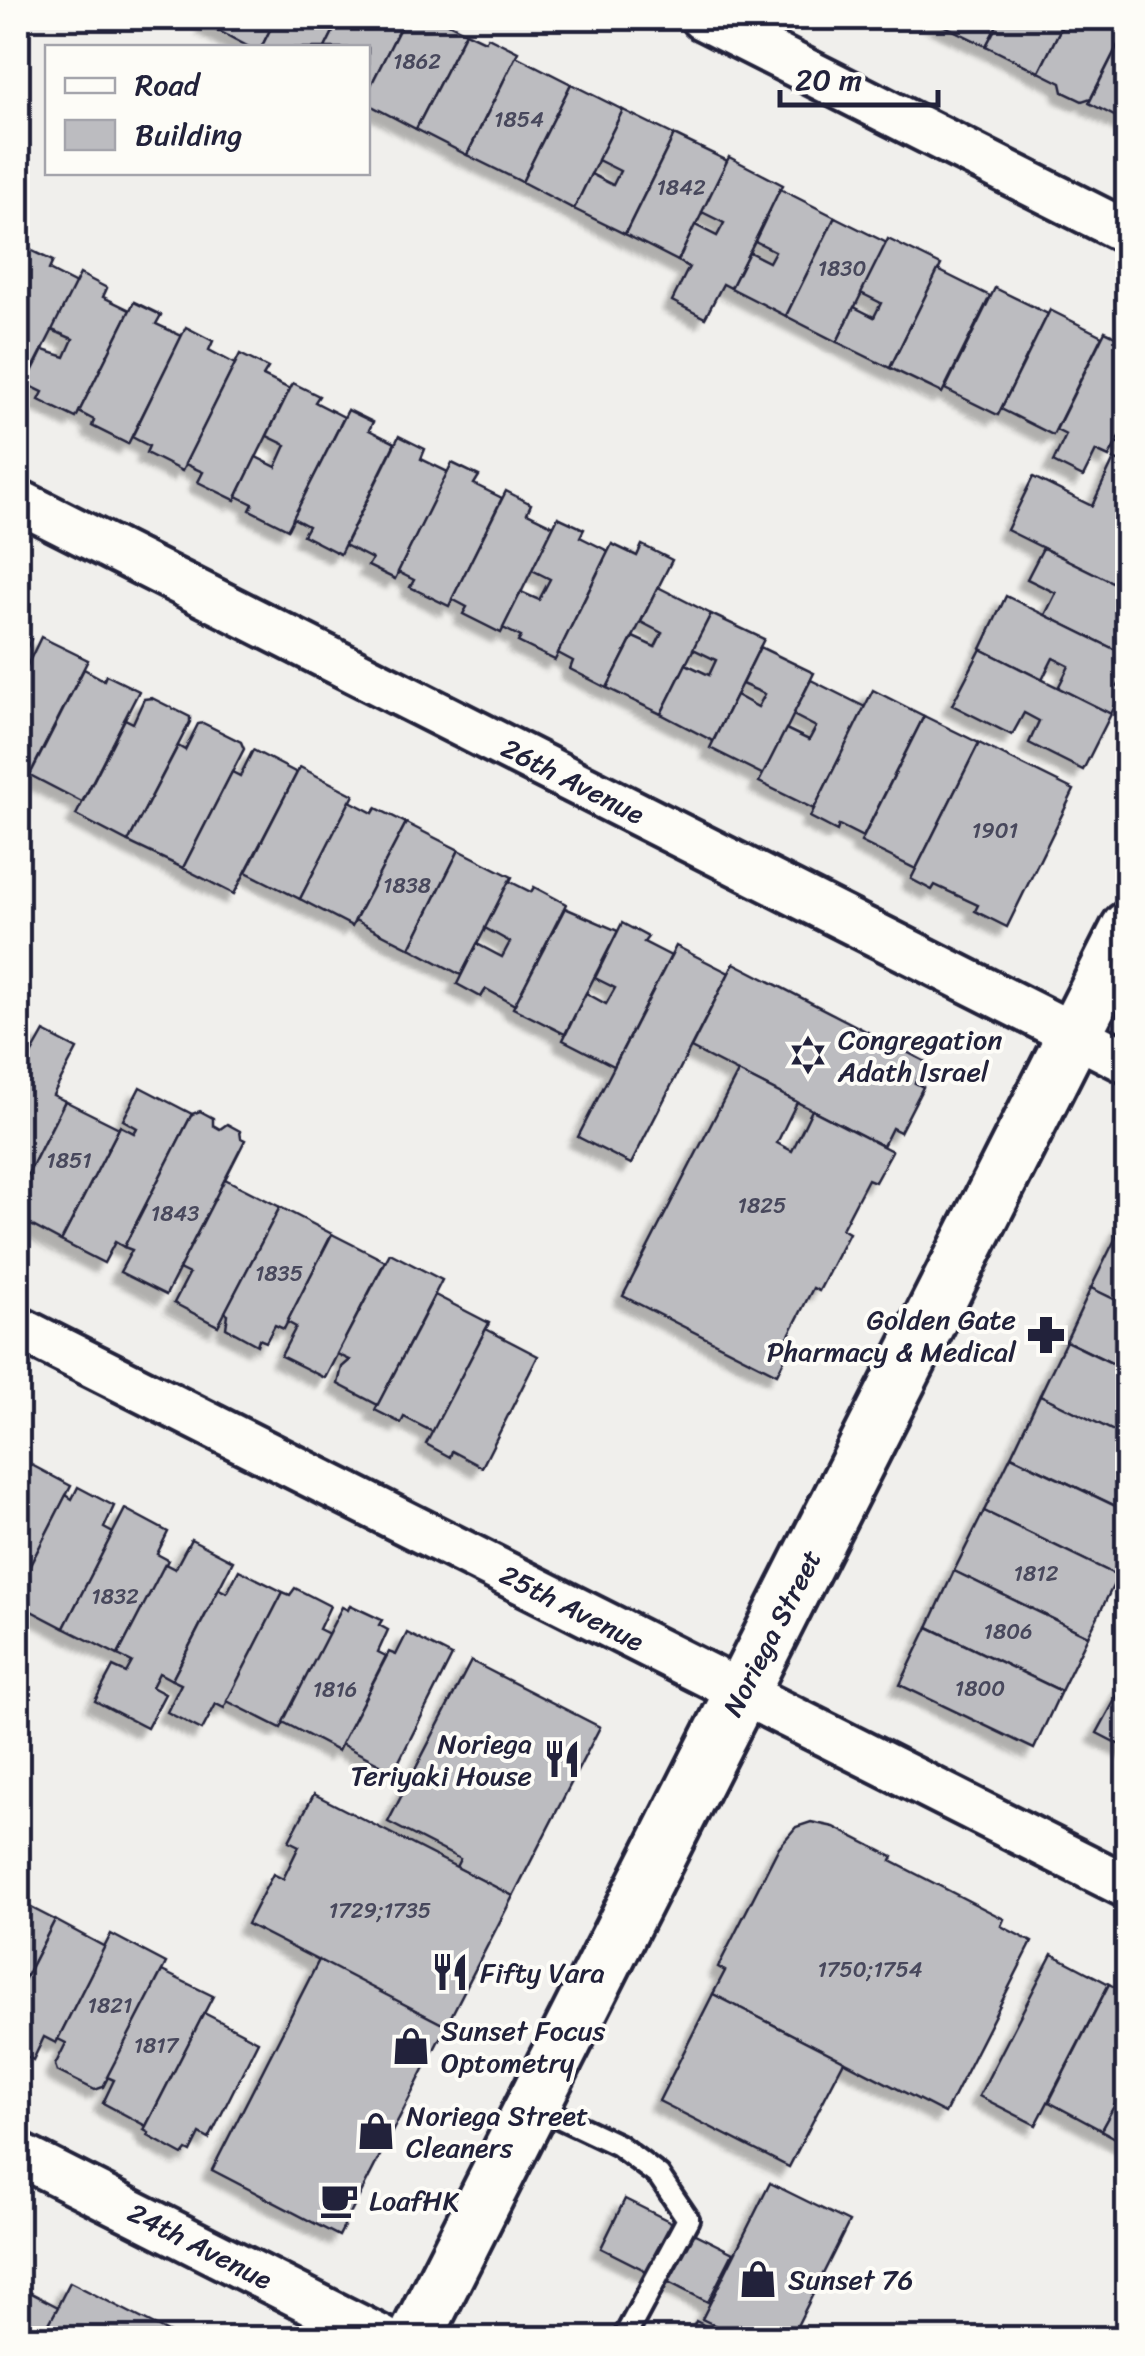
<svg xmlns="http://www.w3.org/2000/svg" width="1145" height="2356" font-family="Sriracha,sans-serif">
<defs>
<filter id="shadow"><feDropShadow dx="-9" dy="9" stdDeviation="2.5" flood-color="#0004"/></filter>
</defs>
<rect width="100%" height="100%" fill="#f0efec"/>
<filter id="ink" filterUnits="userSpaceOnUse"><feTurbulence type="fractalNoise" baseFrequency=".01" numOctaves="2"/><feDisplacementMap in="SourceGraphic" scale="20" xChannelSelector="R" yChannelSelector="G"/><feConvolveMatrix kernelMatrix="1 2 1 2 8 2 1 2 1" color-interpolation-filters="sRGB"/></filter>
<g filter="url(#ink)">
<g fill="#bcbcc0" stroke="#22223b" stroke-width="2.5" filter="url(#shadow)">
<path d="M209,18H276L261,48H251L206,24Z"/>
<path d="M276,18H340L325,48H261Z"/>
<path d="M340,18H405L368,91V48H325Z"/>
<path d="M405,18H438L466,32L416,129L368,104V91Z"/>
<path d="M933,18H1001L986,46L932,20Z"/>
<path d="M1001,18H1066L1039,72L986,46Z"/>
<path d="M1066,18H1128V25L1091,98L1082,101L1063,92L1061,83L1039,72Z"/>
<path d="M1128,25V123L1089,103Z"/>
<path d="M466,32L485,41L488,37L518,52L467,155L416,129Z"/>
<path d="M516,56L571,84L522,182L467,155Z"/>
<path d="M571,84L623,110L574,209L522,182Z"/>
<path d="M623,110L674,135L625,234L574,209L591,174L613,185L620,171L598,160Z"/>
<path d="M674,135L728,161L678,261L625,234Z"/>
<path d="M729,157L783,185L731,288L723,284L705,318L672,301L689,267L678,261L695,225L717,236L724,223L702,212Z"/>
<path d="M780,189L835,217L786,316L731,288L749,252L769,262L775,251L755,241Z"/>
<path d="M835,217L887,243L837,342L786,316Z"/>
<path d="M888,239L941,265L890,368L837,342L854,307L874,317L881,303L861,293Z"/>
<path d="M26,248L53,261L49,270L76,284L22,390L18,388V265Z"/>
<path d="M938,270L990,296L942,393L890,368Z"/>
<path d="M80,274L107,288L103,297L130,310L76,418L39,400L43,392L26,384L43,350L65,357L73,339L52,330Z"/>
<path d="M995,288L1048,314L998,415L945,389Z"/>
<path d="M134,302L161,315L156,324L182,336L128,444L92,426L94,420L79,412Z"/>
<path d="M1050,310L1102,336L1053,435L1001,409Z"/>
<path d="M186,327L213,341L209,350L235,364L182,471L146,453L149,446L132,437Z"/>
<path d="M1105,331L1128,342V420L1109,457L1096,451L1083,477L1053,462L1066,435L1056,430Z"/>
<path d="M240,354L268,368L263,376L290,389L235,500L198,482L203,472L185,464Z"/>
<path d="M293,383L319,396L315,402L344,417L288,529L250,510L253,504L237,496L256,457L276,467L286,445L267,436Z"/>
<path d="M348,410L373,422L369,430L395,443L340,554L303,535L308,526L293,518Z"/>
<path d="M1128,420V448L1116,442Z"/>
<path d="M399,436L425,449L421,459L448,472L395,579L368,566L372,559L345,545Z"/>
<path d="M1114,459L1128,466V590L1007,530L1033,477L1092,506Z"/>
<path d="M452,463L479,476L474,484L502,498L449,606L410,587L414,580L398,572Z"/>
<path d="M506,491L531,504L527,513L554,526L501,633L463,614L467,607L452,599Z"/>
<path d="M558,517L584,529L580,537L608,551L555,660L518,642L521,637L503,628L521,592L539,600L550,579L532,570Z"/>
<path d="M612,544L637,556L642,545L672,560L607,688L570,669L573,661L558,653Z"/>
<path d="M1043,548L1128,590V656L1045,615L1056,593L1027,579Z"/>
<path d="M658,587L711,614L661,714L607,688L633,637L655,647L662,633L641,622Z"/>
<path d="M1006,596L1128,656V667L1118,686L1124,688L1111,714L1058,688L1069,666L1053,658L1042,680L981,649Z"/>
<path d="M711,614L764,639L713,741L661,714L686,664L709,675L716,660L693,649Z"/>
<path d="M18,632L31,639L18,666Z"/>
<path d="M41,637L88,660L23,788L18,785V669L24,672Z"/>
<path d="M760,647L814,673L764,775L710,748L736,695L758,707L765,694L742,684Z"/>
<path d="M981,649L1111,714L1083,770L1029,743L1039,721L1024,713L1012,735L952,705Z"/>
<path d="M84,669L104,680L106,675L139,691L82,802L30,775Z"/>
<path d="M811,680L865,707L814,809L759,782L786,729L809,740L816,727L793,715Z"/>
<path d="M873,690L924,716L863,837L839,825L837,831L810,817Z"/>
<path d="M152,698L190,717V722L128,842L76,815L125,719L133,723L144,699Z"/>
<path d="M924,716L979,743L916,869L861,842Z"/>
<path d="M203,723L241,742L244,749L183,868L128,842L178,746L185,750L198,724Z"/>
<path d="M979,743L1074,790L1007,927L975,911L978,905L935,885L932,890L911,879Z"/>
<path d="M253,750L297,773L234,894L183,868L232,772L240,776Z"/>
<path d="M300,767L354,795L300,899L246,872Z"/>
<path d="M350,801L373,813L376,808L406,823L352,926L300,899Z"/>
<path d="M406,823L459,850L410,948L355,920Z"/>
<path d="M459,850L512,877L461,975L410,948Z"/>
<path d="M509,881L531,892L534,887L566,904L515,1005L486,989L481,997L457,984L477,944L502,957L510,942L485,928Z"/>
<path d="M565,908L618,931L565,1034L513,1008Z"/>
<path d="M622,923L648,937L644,942L671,956L614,1066L563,1040L586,993L606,1004L615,988L595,978Z"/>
<path d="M676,946L729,973L631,1164L578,1137Z"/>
<path d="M734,963L926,1062L915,1083L923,1087L900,1132L892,1128L883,1146L691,1048Z"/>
<path d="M44,1032L77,1049L53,1095L65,1101L18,1194V1078Z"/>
<path d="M738,1072L797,1102L777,1143L792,1151L812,1110L892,1151L875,1182L868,1179L842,1229L849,1233L819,1291L813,1288L786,1341L792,1344L777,1374L623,1296Z"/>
<path d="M140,1087L192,1114L124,1247L115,1242L104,1263L61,1241L120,1126L134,1133L137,1128L123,1120Z"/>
<path d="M65,1101L119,1128L61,1241L18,1218V1212L26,1196L19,1192Z"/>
<path d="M200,1111L213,1118V1125L220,1129L227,1124L240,1131L241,1138L245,1140L166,1295L120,1272L132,1250L124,1247L192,1114Z"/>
<path d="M225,1179L280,1207L218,1326L174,1303L189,1274L179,1269Z"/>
<path d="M280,1207L332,1234L284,1329L275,1325L266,1342L259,1339L257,1345L226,1328L228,1314L225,1312Z"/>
<path d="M1123,1223L1128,1225V1306L1091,1288Z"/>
<path d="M332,1234L385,1261L325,1378L281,1356L296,1327L287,1322Z"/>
<path d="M390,1253L442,1280L378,1405L338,1384L342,1367L350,1360L337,1354Z"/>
<path d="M1091,1288L1128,1306V1371L1066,1341Z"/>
<path d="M435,1295L489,1323L433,1432L404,1417L401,1423L375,1410Z"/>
<path d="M486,1329L538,1356L482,1467L452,1451L450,1457L426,1444Z"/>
<path d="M1066,1341L1128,1371V1438L1040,1395Z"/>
<path d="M1040,1395L1128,1438V1512L1011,1456Z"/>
<path d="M1011,1456L1128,1512V1555L1118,1576L984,1511Z"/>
<path d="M26,1462L71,1486L18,1589V1480Z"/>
<path d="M78,1487L114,1506L104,1528L113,1533L64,1628L18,1604V1589L66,1495L72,1499Z"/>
<path d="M125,1509L168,1532L157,1554L168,1560L118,1655L64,1628Z"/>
<path d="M984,1511L1118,1576L1088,1636L954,1571Z"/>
<path d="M191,1539L233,1561L172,1680L159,1673L152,1687L165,1694L147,1728L95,1701L113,1667L126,1673L132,1662L118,1655L165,1564L175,1569Z"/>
<path d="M239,1570L283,1592L224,1708L216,1704L202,1730L167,1712L181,1684L172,1680L219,1589L227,1593Z"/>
<path d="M954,1571L1088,1636L1061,1691L928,1627Z"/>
<path d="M295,1588L330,1606L319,1629L329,1634L281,1728L227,1701L283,1592L290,1595Z"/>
<path d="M350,1605L382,1620L379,1625L388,1630L378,1652L386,1656L338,1751L283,1722L342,1607L348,1610Z"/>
<path d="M928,1627L1061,1691L1034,1749L900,1685Z"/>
<path d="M407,1633L452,1656L394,1771L341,1744L389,1652L396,1655Z"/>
<path d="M471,1661L600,1727L513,1896L456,1867L460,1859L388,1822Z"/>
<path d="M1128,1676V1749L1097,1733Z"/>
<path d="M314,1794L513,1896L446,2026L247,1924L273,1874L283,1879L299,1846L289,1841Z"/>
<path d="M811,1822L834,1827L893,1857L891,1861L1004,1919L1001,1926L1032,1942L945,2113L713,1994L725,1971L718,1967L779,1847L796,1827Z"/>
<path d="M18,1901L55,1920L18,1992Z"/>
<path d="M55,1920L105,1947L56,2043L44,2037L33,2060L18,2052V1992Z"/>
<path d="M111,1934L166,1963L103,2087L95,2090L57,2071L55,2065L66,2043L58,2039Z"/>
<path d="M1052,1954L1109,1984L1036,2125L979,2096Z"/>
<path d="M319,1960L446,2026L339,2236L212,2170Z"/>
<path d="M162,1971L213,1996L146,2126L103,2103L114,2080L107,2077Z"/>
<path d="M1109,1984L1128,1994V2081L1101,2130L1049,2102Z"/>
<path d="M713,1994L844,2061L789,2167L659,2101Z"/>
<path d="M204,2013L258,2041L209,2139L200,2134L191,2152L187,2150L183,2155L148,2136L149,2133L144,2130Z"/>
<path d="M1128,2081V2145L1101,2130Z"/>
<path d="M770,2183L849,2222L791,2338H741L702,2319Z"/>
<path d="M625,2199L733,2253L708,2302L601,2248Z"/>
<path d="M70,2282L180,2338L42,2337Z"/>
<path d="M18,2286L58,2307L41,2338H18Z"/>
<path d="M696,2321L729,2338H688Z"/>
</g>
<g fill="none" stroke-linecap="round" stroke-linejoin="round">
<g stroke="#22223b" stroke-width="28">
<path id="service" d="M533,2105L618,2145L659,2176L688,2219L624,2338"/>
</g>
<g stroke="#22223b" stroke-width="50">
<g id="minor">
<path d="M702,18L1128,233"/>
<path d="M18,501L1128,1062"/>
<path d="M18,1328L1128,1887"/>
<path d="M18,2154L382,2338"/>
</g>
</g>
<g stroke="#22223b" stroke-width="60">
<path id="tertiary" d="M415,2338L1128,928"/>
</g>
<use href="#service" stroke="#fdfcf7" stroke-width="20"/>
<use href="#minor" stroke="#fdfcf7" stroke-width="42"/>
<use href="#tertiary" stroke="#fdfcf7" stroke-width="52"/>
</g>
</g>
<defs>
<g id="synagogue-bare" transform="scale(3)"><path d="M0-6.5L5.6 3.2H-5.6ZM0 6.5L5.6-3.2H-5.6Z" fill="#22223b" stroke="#fdfcf7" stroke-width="2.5" paint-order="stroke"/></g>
<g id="pharmacy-bare" transform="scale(3)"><path d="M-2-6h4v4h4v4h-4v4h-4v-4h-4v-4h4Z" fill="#22223b" stroke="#fdfcf7" stroke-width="2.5" paint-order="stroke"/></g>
<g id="restaurant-bare" transform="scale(3)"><path d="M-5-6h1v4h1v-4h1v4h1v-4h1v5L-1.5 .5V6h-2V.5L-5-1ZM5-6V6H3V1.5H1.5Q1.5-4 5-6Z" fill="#22223b" stroke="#fdfcf7" stroke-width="2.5" paint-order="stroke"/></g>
<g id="shop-bare" transform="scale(3)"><path d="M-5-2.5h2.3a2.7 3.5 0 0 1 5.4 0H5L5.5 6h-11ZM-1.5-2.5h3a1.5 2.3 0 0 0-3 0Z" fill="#22223b" stroke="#fdfcf7" stroke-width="2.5" paint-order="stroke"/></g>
<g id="cafe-bare" transform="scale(3)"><path d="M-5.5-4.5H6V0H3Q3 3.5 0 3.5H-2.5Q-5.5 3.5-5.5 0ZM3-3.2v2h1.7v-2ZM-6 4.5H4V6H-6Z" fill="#22223b" stroke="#fdfcf7" stroke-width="2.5" paint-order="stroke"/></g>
</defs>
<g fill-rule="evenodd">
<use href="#synagogue-bare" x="808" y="1055"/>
<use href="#pharmacy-bare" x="1046" y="1335"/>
<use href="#restaurant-bare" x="562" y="1759"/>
<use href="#restaurant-bare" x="450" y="1972"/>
<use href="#shop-bare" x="411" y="2046"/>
<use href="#shop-bare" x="376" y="2131"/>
<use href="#cafe-bare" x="339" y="2200"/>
<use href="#shop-bare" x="758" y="2279"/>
</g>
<g text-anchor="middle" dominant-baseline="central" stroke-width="8" stroke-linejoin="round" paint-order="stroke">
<g font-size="22" fill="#48485c">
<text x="417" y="61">1862</text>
<text x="519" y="119">1854</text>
<text x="681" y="187">1842</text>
<text x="842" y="268">1830</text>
<text x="995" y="830">1901</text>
<text x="407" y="885">1838</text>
<text x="69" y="1160">1851</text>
<text x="762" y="1205">1825</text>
<text x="175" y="1213">1843</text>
<text x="279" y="1273">1835</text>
<text x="1036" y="1573">1812</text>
<text x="115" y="1596">1832</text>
<text x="1008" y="1631">1806</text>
<text x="980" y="1688">1800</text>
<text x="335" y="1689">1816</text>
<text x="380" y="1910">1729;1735</text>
<text x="870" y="1969">1750;1754</text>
<text x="110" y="2005">1821</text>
<text x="156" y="2045">1817</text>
</g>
<g font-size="28" fill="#22223b" stroke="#fdfcf7">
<text transform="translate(573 781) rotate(27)">26th Avenue</text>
<text transform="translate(572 1608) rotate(27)">25th Avenue</text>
<text transform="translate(772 1633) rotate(-63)">Noriega Street</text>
<text transform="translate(200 2246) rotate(27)">24th Avenue</text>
</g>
<g font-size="28" fill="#22223b" stroke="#fdfcf7" text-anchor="start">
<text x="838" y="1039">Congregation<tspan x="838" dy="32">Adath Israel</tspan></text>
<text x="1016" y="1319" text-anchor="end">Golden Gate<tspan x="1016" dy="32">Pharmacy &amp; Medical</tspan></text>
<text x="532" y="1743" text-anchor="end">Noriega<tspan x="532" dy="32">Teriyaki House</tspan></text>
<text x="480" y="1972">Fifty Vara</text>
<text x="441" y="2030">Sunset Focus<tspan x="441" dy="32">Optometry</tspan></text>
<text x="406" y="2115">Noriega Street<tspan x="406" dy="32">Cleaners</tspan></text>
<text x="369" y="2200">LoafHK</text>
<text x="788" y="2279">Sunset 76</text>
</g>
</g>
<rect width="1145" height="2356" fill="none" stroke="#fdfcf7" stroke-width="60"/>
<rect x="30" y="30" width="1085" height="2296" fill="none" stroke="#22223b" stroke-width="4" filter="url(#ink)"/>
<rect x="45" y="45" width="325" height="130" fill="#fdfcf7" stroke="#a5a5ac" stroke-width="2.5"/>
<rect x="65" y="78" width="50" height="15" fill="#fdfcf7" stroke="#a5a5ac" stroke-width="2.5"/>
<text x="135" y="95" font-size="30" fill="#22223b">Road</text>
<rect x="65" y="120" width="50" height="30" fill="#bcbcc0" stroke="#a5a5ac" stroke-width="2.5"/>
<text x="135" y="145" font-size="30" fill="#22223b">Building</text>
<path d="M780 90v15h158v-15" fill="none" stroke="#22223b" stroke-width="5"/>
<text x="795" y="90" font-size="30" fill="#22223b" stroke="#fdfcf7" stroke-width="8" paint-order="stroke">20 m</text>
</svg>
